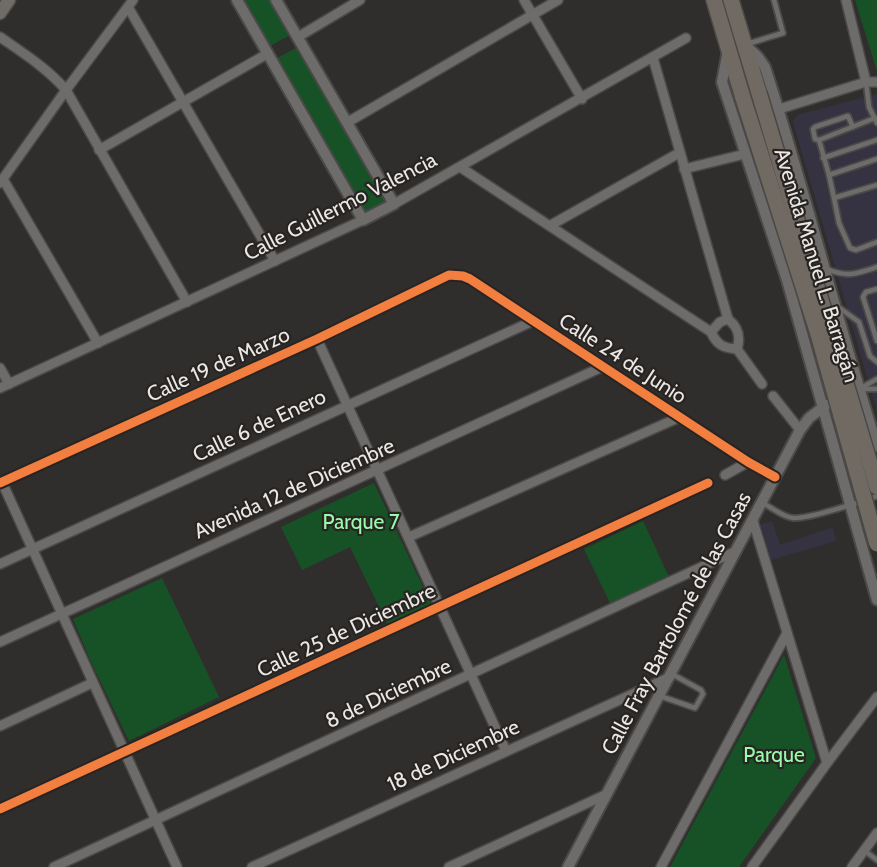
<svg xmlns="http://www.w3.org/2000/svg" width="877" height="867" font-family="Cabin,sans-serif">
<rect width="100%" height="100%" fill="#302e2c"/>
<g fill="#353242">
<path d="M877,94V411L793,122L797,115Z"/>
<path d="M772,521L780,545L833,527L836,541L771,560L761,524Z"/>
</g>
<g fill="#175227">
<path d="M243,0H269L290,35L270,46Z"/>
<path d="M855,0H877V71Z"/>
<path d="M296,48L386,202L364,213L277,58Z"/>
<path d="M374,483L431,604L388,625L350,547L302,570L281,527Z"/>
<path d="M643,521L670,579L612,607L584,549Z"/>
<path d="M162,578L219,697L129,741L91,662L73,619Z"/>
<path d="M784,655L816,758L739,867H670Z"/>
</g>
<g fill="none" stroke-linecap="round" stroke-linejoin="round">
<g stroke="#4b4947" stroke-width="8">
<g id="service">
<path d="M747,44L783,33L774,0"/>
<path d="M866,82L869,107L877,123"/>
<path d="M853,127L848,116L815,127L813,129L815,139L819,140L875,118"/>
<path d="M819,140L829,175L877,159"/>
<path d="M823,158L877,140"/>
<path d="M829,175L834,198"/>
<path d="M877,185L834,198L839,223L850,248L856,250L877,242"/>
<path d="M825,268C846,278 856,274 877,267"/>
<path d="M877,289L866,292L863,297L877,341"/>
<path d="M837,306L859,322L870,356L877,362"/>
<path d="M861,388L877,379"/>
<path d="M861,389H877"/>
<path d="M763,503C772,508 783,517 793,518C809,519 860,502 877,496"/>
<path d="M660,696L695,708L703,694L701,690L672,674"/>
<path d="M865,851L877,860"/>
</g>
</g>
<g stroke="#4b4947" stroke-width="12">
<g id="minor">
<path d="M524,0L582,99"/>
<path d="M846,0L866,82"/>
<path d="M128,7L275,261"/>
<path d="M0,37C23,53 47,68 66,90L187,302"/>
<path d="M298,37L360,0"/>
<path d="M653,58L728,319C738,327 741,336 737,349L762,384"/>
<path d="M779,109L866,82H877"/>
<path d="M348,122L558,0"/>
<path d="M99,150L267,54"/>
<path d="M460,167L711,332C717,345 723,348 737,349"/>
<path d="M684,169L745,154"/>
<path d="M3,179L98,343"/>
<path d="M0,183L66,90L133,0"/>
<path d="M394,204L686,38"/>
<path d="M551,225L679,153"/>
<path d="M711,332L720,322L728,319"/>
<path d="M317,339L506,751"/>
<path d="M0,368L9,384"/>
<path d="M0,388L363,220"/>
<path d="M773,396L800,430"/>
<path d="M725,475L748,462"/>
<path d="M2,482L177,867"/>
<path d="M0,483L317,339L449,275L463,276L470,279L748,462L775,477"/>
<path d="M753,521L827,763"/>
<path d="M409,537L680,417"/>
<path d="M0,564L533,321"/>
<path d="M0,642L602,367"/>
<path d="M0,726L92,683"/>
<path d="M0,809L708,483"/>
<path d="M54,867L736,551"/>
<path d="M252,867L670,677"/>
<path d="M449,867L605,795"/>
<path d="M661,867L787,633"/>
<path d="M752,867L827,763L877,697"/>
<path d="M852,867L877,833"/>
</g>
</g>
<g stroke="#4b4947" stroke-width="14">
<g id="tertiary">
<path d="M237,0L363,220L394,204L276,0"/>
<path d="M745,45L758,57L765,67C806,193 837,321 877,446"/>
<path d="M728,51L722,82L787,280L877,600"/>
<path d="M568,867L800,430L809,418L826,405"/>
</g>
</g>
<g stroke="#4b4947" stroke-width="15">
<path id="secondary" d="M0,13L9,0"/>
</g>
<g stroke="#4b4947" stroke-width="18">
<g id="trunk">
<path d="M714,0L743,98"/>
<path d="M731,0L759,93"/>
</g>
</g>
<use href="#service" stroke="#6e6c6b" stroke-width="4.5"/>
<use href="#minor" stroke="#6e6c6b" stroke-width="9"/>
<use href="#tertiary" stroke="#6e6c6b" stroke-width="10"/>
<use href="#secondary" stroke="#6f6c68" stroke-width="12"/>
<use href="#trunk" stroke="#706a62" stroke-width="15"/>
<g stroke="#4b4947" stroke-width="18" stroke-linecap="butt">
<g id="trunk-bridge">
<path d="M759,93L877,487"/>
<path d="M743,98L818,334L877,544"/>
</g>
</g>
<use href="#trunk-bridge" stroke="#706a62" stroke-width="15"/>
<g stroke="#282421" stroke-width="13">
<g id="cycleway">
<path d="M0,483L317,339L449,275L463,276L470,279L748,462L775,477"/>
<path d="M0,809L708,483"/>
</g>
</g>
<use href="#cycleway" stroke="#f27e40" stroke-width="9"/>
</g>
<g text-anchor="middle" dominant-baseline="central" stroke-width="4.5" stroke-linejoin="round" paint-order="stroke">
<g font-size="21" fill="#eae7e5" stroke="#282421">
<text transform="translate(340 206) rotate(-27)">Calle Guillermo Valencia</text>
<text transform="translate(817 265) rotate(73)">Avenida Manuel L. Barragán</text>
<text transform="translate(623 358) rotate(33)">Calle 24 de Junio</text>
<text transform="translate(218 364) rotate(-24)">Calle 19 de Marzo</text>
<text transform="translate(259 425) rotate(-25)">Calle 6 de Enero</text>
<text transform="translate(294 488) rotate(-24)">Avenida 12 de Diciembre</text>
<text transform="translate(676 623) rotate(-62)">Calle Fray Bartolomé de las Casas</text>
<text transform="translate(346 630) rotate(-25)">Calle 25 de Diciembre</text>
<text transform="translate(388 693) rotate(-25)">8 de Diciembre</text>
<text transform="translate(453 755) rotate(-25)">18 de Diciembre</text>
</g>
<g font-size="21" fill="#99fbaa" stroke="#282421">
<text x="361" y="521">Parque 7</text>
<text x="774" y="754">Parque</text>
</g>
</g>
</svg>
